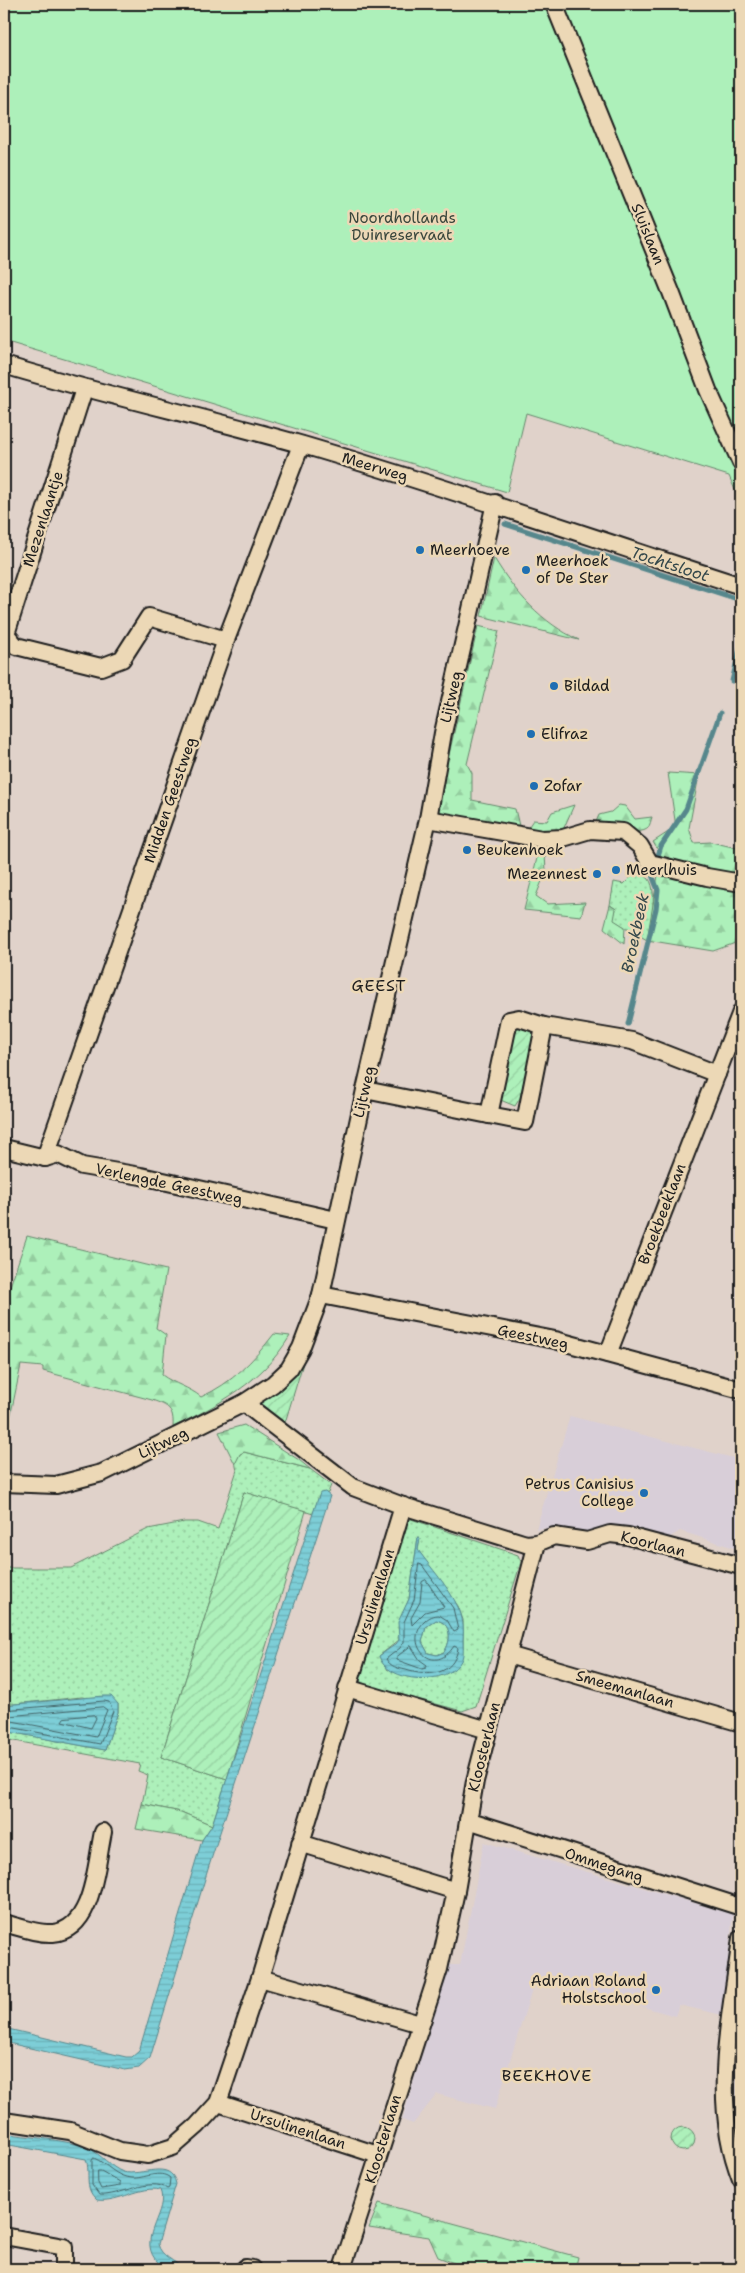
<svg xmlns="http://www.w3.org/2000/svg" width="745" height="2273" font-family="'Shantell Sans',sans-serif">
<defs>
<pattern id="grass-dots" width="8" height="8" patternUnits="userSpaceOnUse" patternTransform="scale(1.25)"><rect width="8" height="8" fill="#adf0ba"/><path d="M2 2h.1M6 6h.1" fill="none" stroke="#94cd9f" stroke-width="1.8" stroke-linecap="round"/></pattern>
<pattern id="forest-firs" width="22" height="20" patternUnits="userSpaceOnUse" patternTransform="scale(1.25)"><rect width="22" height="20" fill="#adf0ba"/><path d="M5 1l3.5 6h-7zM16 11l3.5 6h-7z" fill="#94cd9f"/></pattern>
<pattern id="garden-furrows" width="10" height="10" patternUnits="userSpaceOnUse" patternTransform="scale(1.25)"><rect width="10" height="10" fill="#adf0ba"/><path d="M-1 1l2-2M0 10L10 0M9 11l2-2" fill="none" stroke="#94cd9f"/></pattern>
<pattern id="water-rules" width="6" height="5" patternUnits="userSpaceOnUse" patternTransform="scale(1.25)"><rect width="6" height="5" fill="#7dced7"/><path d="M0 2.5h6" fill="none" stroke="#6bb0b8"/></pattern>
</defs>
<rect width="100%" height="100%" fill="#e0d2ca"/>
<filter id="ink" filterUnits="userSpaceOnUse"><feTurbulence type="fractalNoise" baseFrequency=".02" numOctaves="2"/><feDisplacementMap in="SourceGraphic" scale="10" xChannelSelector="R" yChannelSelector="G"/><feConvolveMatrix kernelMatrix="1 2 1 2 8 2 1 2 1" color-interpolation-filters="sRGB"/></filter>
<g filter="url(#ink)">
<g fill="#d8ced8">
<path d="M570,1416L741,1460V1550L680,1531L665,1540L615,1526L577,1534L550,1528L536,1529Z"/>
<path d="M484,1842L733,1914L722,2015L679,2005L675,2016L536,1976L495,2109L437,2094L413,2124L402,2120L449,1965H460Z"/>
</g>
<g fill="url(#grass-dots)" stroke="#64866b" fill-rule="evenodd">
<path d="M637,874C664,872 650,925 647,940L613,920L616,909L610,905L614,882L624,884L633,875Z"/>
<path d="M244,1452L310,1469L331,1485L328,1493L320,1494L313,1514L244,1492L161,1757L227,1779L212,1825L181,1812L142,1804L148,1775L138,1771L140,1764L4,1739L5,1731L105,1750L118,1712V1704L82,1697L4,1705V1568H71L148,1529L184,1522H198L218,1529L237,1470C234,1462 236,1455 244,1452Z"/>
<path d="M411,1519L518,1555L521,1562L476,1706L462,1711L362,1684L359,1678L407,1523ZM418,1537L420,1538L418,1550L458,1606L463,1620V1648L388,1670L379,1656L399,1640V1622L409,1599Z"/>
<path d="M436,1620C452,1623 452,1641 444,1652L437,1655L428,1653L422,1642L426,1627Z"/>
</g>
<g fill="url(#forest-firs)" stroke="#64866b">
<path d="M494,558C515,593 542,623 579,640L481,616Z"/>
<path d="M478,626L499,631L467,764L472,773V800L515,809L520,830L436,812Z"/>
<path d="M668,773L699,775L689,828L694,843L711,842L741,849V877L665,862L653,842L676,827Z"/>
<path d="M574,805L563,830L557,836L527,829L533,820L547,821L552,812Z"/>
<path d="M619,805L625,806L635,819L652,817C651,820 650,825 648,828C640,837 606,826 595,824L599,815L611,812Z"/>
<path d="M539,850L545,854L546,871L536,896L547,904L585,902L581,916L524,910Z"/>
<path d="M659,869L741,887V941L713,951L647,940Z"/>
<path d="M610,905L616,909L614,920L625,927L624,944L604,928Z"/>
<path d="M27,1236L166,1270L156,1328L166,1335L162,1375C174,1384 189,1387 201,1397C232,1383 253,1361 274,1334L290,1336C262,1382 220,1404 173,1427C174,1409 169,1406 152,1400L43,1371V1367L21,1365L4,1447V1304Z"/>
<path d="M244,1425L299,1460L310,1469L244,1452L240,1454L235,1464L219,1432Z"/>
<path d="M142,1804L181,1812L212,1825L202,1840L136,1829Z"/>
<path d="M379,2203L578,2257L575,2269H456L454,2263L438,2257L429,2237L369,2228Z"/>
</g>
<path fill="#adf0ba" stroke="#64866b" d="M4,4H741V504L729,476L526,413L507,492L4,341Z"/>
<g fill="url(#garden-furrows)" stroke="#64866b">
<path d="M523,1025L532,1029L534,1037L520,1098L515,1106L498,1099L516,1028Z"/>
<path d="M304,1360L284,1426L253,1405L279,1390Z"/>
<path d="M244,1492L306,1511L227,1779L161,1757Z"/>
<circle cx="683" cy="2139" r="12"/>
</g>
<g fill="url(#water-rules)" stroke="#56878c" fill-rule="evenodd">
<path d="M325,1492L330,1496L209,1866L150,2058L139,2068L125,2070L4,2042V2028L126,2057H132L139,2051L202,1840L212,1825L315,1507L320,1493Z"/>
<path d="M418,1537L420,1538L418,1550C431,1568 448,1586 458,1607C463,1617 464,1628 463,1640C463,1646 464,1654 462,1659C449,1688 386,1683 379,1656L396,1644L399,1640L398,1622L409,1599ZM436,1620C452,1623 452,1641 444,1652L437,1655L428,1653L422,1642L426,1627Z"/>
<path d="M104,1696H111L118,1704V1712L105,1750L4,1731V1705Z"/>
<path d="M4,2133C26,2137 68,2140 88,2148C101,2154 110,2167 123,2172C141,2177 171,2158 176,2184L158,2244C161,2257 175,2260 183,2269C173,2269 162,2268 155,2259C138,2236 169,2211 160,2190C142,2185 118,2203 97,2200C83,2188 91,2174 86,2159L4,2144Z"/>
</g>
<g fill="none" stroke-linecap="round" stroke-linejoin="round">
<g stroke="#436367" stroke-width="1">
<path d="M419,1564L422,1565L453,1608L458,1630L454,1632L447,1620L439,1615C434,1615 429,1617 425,1621C402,1642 433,1679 454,1646L458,1648C454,1676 427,1677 406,1670C397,1668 391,1667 386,1659L400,1648L404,1642V1622L414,1600Z"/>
<path d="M426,1580L444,1607L425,1612L412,1625L411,1618L420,1602L422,1582Z"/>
<path d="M411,1646L420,1660L427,1665L426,1668L422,1669L397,1660V1657Z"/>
<path d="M103,1707L107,1710L96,1737L12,1721L10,1719L12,1716Z"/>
<path d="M4,1710L104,1701L109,1702L113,1711L100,1744L4,1726"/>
<path d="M94,1715L96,1718L91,1728L62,1721L64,1718Z"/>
<path d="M94,2158C108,2164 115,2177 132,2178C143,2179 160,2169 170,2178L169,2188L167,2189C151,2176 119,2197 99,2195L92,2185V2161Z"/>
<path d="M98,2171H101L120,2182V2186L101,2189L98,2183Z"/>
</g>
<g stroke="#56878c" stroke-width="5">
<path d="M505,524L741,600"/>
<path d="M732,681L741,644"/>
<path d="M628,1024L656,909L658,890L652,875L661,846L686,809L720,713"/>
</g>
<g stroke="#1c1c1c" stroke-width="20">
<g id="minor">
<path d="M554,4L671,292L708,390L741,463"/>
<path d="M4,365C103,395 204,417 303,445C450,488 595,539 741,586"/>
<path d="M84,389L6,634L16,646L101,667L122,659L149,617L226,640"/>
<path d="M428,819L542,839L563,838L590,830L623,832L640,846L650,863L707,877L741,883"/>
<path d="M365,1090L489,1115L509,1020L519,1018L544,1026L632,1041L717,1074"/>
<path d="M489,1115L525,1122L544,1026"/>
<path d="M4,1148L45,1158L58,1154L82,1166L141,1176L336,1220"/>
<path d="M45,1158L226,640L301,445"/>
<path d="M321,1295L555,1340L741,1390"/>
<path d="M608,1354L741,1012"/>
<path d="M244,1403L353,1487L403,1506L526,1544L537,1543L554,1536L587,1541L610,1534L628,1536L741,1566"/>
<path d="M4,1483L56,1485L102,1473L244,1403L273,1384L289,1369L301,1348L321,1295L365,1090L428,819L443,733L495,503"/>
<path d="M508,1655L741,1723"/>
<path d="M347,1688L488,1730"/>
<path d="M468,1820L741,1907"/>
<path d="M300,1843L456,1891"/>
<path d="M4,1923C19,1927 38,1934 53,1933C94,1930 96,1863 103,1832"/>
<path d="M741,1938C731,2019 710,2101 741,2179"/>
<path d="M260,1978L420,2024"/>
<path d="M218,2103L378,2155"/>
<path d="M4,2121L70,2131L120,2151L148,2155L173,2147L197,2126L218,2103L260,1978L403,1506"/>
<path d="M4,2236L64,2247V2269"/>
<path d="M245,2268L252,2269"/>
<path d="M342,2269L439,1969L456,1891L475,1781L537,1543"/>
</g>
</g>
<use href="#minor" stroke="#ecd8b6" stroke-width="16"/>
</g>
</g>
<g fill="#1f6fb2" stroke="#ecd8b6" stroke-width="2">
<circle cx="420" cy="550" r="5"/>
<circle cx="526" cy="570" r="5"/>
<circle cx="554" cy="686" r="5"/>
<circle cx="531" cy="734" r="5"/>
<circle cx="534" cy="786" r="5"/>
<circle cx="467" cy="850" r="5"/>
<circle cx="616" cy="870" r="5"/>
<circle cx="597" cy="874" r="5"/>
<circle cx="644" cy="1493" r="5"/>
<circle cx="656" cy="1990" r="5"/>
</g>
<g text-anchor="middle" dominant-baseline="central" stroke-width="5" stroke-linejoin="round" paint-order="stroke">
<g font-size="15" fill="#39463c" stroke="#ecd8b6">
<text x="402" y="218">Noordhollands<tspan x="402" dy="17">Duinreservaat</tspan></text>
</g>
<g font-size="15" fill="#1c1c1c" stroke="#ecd8b6">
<text transform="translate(648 234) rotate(68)">Sluislaan</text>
<text transform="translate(375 467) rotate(17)">Meerweg</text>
<text transform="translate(43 519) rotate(-72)">Mezenlaantje</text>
<text transform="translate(451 697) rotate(-77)">Lijtweg</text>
<text transform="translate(170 800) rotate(-71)">Midden Geestweg</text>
<text transform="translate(364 1092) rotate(-77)">Lijtweg</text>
<text transform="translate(169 1184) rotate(12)">Verlengde Geestweg</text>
<text transform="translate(662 1214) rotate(-69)">Broekbeeklaan</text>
<text transform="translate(533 1337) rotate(12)">Geestweg</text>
<text transform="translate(163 1443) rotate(-26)">Lijtweg</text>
<text transform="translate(653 1544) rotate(14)">Koorlaan</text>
<text transform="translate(375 1597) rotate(-73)">Ursulinenlaan</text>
<text transform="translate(625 1689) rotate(16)">Smeemanlaan</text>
<text transform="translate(484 1747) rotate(-76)">Kloosterlaan</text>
<text transform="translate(604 1865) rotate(18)">Ommegang</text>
<text transform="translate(298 2129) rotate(18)">Ursulinenlaan</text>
<text transform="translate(383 2139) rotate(-73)">Kloosterlaan</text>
</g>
<g font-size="15" fill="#1c1c1c" stroke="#ecd8b6" text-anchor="start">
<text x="430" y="550">Meerhoeve</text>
<text x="536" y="561">Meerhoek<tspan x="536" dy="17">of De Ster</tspan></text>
<text x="564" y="686">Bildad</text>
<text x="541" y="734">Elifraz</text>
<text x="544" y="786">Zofar</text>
<text x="477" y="850">Beukenhoek</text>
<text x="626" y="870">Meerlhuis</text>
<text x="587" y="874" text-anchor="end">Mezennest</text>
<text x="634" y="1484" text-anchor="end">Petrus Canisius<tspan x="634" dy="17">College</tspan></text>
<text x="646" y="1981" text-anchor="end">Adriaan Roland<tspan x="646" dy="17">Holstschool</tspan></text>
</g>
<g font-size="16" font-style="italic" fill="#34484b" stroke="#ecd8b6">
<text transform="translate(670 564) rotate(18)">Tochtsloot</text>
<text transform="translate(635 933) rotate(-78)">Broekbeek</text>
</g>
<g font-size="16" letter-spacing="1" fill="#1c1c1c" stroke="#ecd8b6">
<text x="379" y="985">GEEST</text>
<text x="547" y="2075">BEEKHOVE</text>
</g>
</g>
<rect width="745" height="2273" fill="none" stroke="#ecd8b6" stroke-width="20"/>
<rect x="10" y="10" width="725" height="2253" fill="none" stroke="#1c1c1c" stroke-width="2" filter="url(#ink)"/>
</svg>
